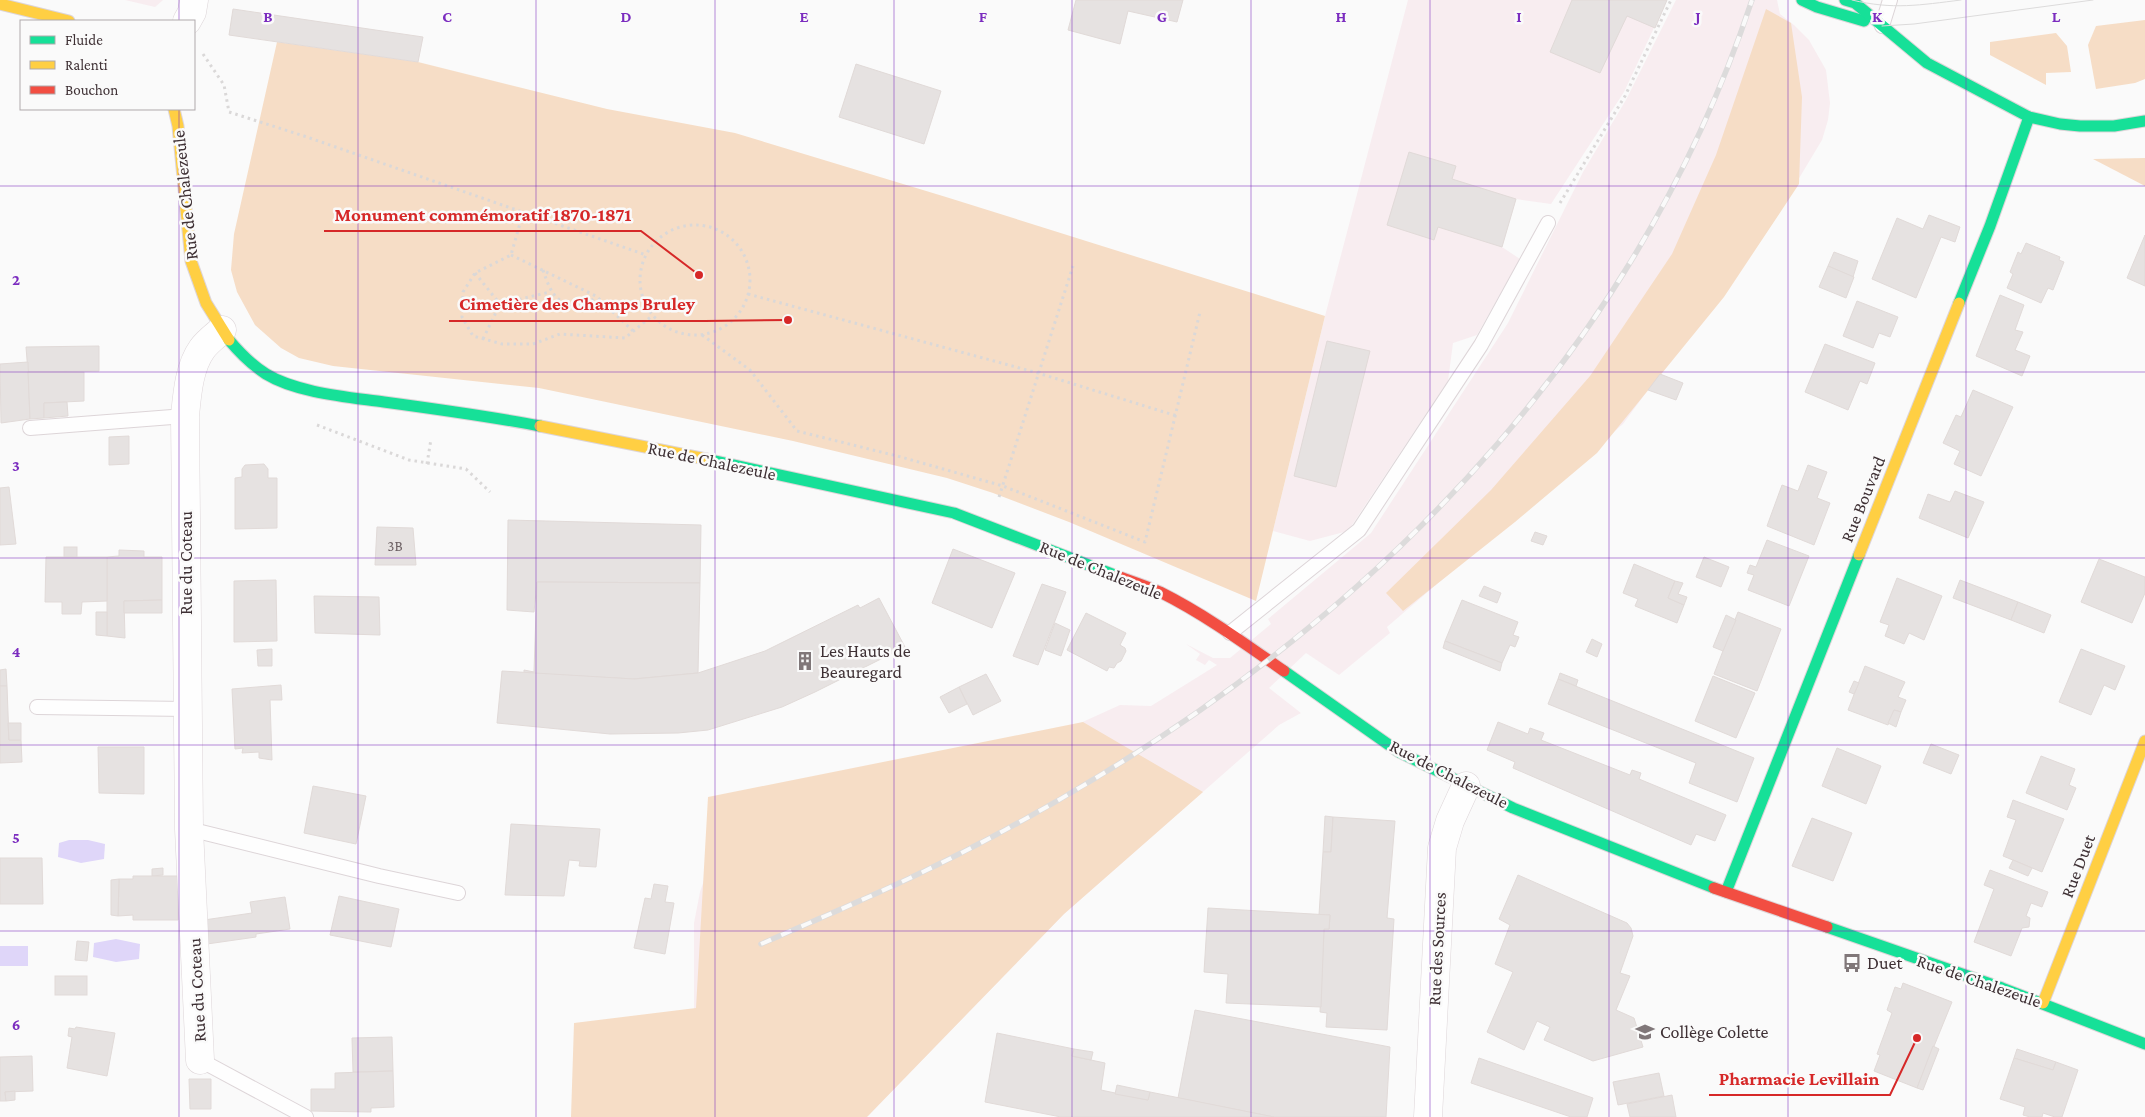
<svg xmlns="http://www.w3.org/2000/svg" width="2145" height="1117" font-family="'Crimson Pro',serif">
<rect width="100%" height="100%" fill="#fafafa"/>
<g fill="#f8edf0">
<path d="M125,0H163L155,7Z"/>
<path d="M1408,0H1667L1624,92L1551,204L1516,199L1502,247L1520,259L1477,335L1453,343L1448,381L1348,531L1310,541L1273,531L1325,316Z"/>
<path d="M1676,0H1777L1780,14L1794,25L1809,40L1826,70L1830,103L1828,120L1822,140L1798,180L1673,356L1623,424L1387,627L1390,633L1339,675L1306,653L1269,688L1301,713L1279,725L1064,914L867,1117H694V923L700,892L711,860L1023,749L1120,705L1151,706L1217,665L1209,660L1205,665L1196,660L1200,654L1186,644L1213,658H1230L1271,624L1268,619L1371,533L1508,323L1583,172L1626,100Z"/>
</g>
<g fill="#f6ddc6">
<path d="M1766,9L1791,23L1802,97L1799,184L1724,297L1597,453L1515,522L1403,611L1386,593L1491,490L1590,376L1672,254L1716,155Z"/>
<path d="M2145,20V79L2135,83L2096,89L2088,45L2096,26Z"/>
<path d="M2056,33L2067,46L2071,72L2046,73V85L1990,55V42Z"/>
<path d="M277,42L418,62L607,109L735,133L946,197L1325,316L1256,601L1069,522L993,493L947,478L793,441L539,388L333,366L299,358L281,348L255,325L237,292L231,270L234,234Z"/>
<path d="M2145,158V186L2093,159Z"/>
<path d="M1083,722L1203,792L1064,914L867,1117H571L574,1023L696,1008L708,797Z"/>
</g>
<g fill="#dfd6f9">
<path d="M69,840H88L105,844L104,859L81,863L58,857L59,843Z"/>
<path d="M116,939L140,944L139,959L116,962L93,957L94,943Z"/>
<rect x="0" y="946" width="28" height="20"/>
</g>
<g fill="#e6e2e1" stroke="#e1dad8">
<path d="M1076,0H1183L1177,22L1128,11L1120,44L1068,30Z"/>
<path d="M1572,0H1667L1655,28L1627,16L1600,73L1550,52Z"/>
<path d="M233,9L423,37L418,62L229,35Z"/>
<path d="M856,64L941,91L924,144L839,117Z"/>
<path d="M1409,152L1456,166L1452,179L1516,199L1502,247L1438,227L1434,240L1387,225Z"/>
<path d="M1929,215L1960,227L1955,242L1941,237L1916,298L1872,279L1897,218L1923,229Z"/>
<path d="M2145,235V286L2127,278Z"/>
<path d="M2026,243L2060,257L2059,260L2064,262L2053,290L2048,288L2041,303L2007,288L2013,274L2010,272L2018,252L2021,254Z"/>
<path d="M1834,252L1858,261L1853,277L1828,266Z"/>
<path d="M1828,266L1854,277L1846,298L1819,287Z"/>
<path d="M2000,295L2024,305L2015,330L2023,332L2015,350L2030,356L2022,376L1976,356Z"/>
<path d="M1857,301L1898,317L1890,337L1879,333L1873,348L1843,336Z"/>
<path d="M1327,341L1370,351L1336,487L1294,476Z"/>
<path d="M1825,344L1875,363L1867,384L1860,381L1848,410L1805,392Z"/>
<path d="M99,346V371L28,372L26,347Z"/>
<path d="M28,362L30,419L1,423L0,364Z"/>
<path d="M28,372H84V401L44,403V418L30,419Z"/>
<path d="M1660,374L1683,383L1676,400L1648,390Z"/>
<path d="M1973,390L2013,407L1981,476L1954,464L1960,451L1943,443L1956,415L1961,417Z"/>
<path d="M67,402L68,416L44,418V403Z"/>
<path d="M129,436V464L109,465V437Z"/>
<path d="M264,464L268,469V478H277V528L235,529V478L242,477V469L245,465Z"/>
<path d="M1808,465L1827,472L1817,498L1830,503L1814,545L1767,526L1782,485L1798,491Z"/>
<path d="M9,487L16,544L0,545V488Z"/>
<path d="M1955,491L1984,502L1968,538L1919,518L1928,494L1950,502Z"/>
<path d="M508,520L701,525L700,583L537,582L534,612L507,610Z"/>
<path d="M377,527L413,528L416,565H375Z"/>
<path d="M1535,532L1547,536L1543,545L1531,541Z"/>
<path d="M1767,540L1809,556L1789,606L1748,590L1754,575L1747,573L1750,565L1756,567Z"/>
<rect x="64" y="547" width="13" height="10"/>
<path d="M953,549L1015,573L992,628L932,603Z"/>
<path d="M119,550L144,551V557H162V600L124,601L125,638L107,636V557L119,556Z"/>
<path d="M46,557H107V601L82,602L81,614H62V602H45Z"/>
<path d="M1704,557L1729,567L1721,587L1696,577Z"/>
<path d="M2099,559L2145,577V593L2132,623L2081,602Z"/>
<path d="M1634,564L1675,581L1668,598L1684,605L1677,623L1635,606L1638,599L1623,593Z"/>
<path d="M1897,578L1942,596L1924,640L1909,633L1904,644L1885,636L1889,625L1880,622Z"/>
<path d="M276,580L277,641L234,642V581Z"/>
<path d="M1960,580L2018,602L2011,620L1953,598Z"/>
<path d="M1675,581L1683,583L1678,594L1687,597L1684,605L1668,598Z"/>
<path d="M537,582L700,583L698,673L634,679L524,673V670L534,672Z"/>
<path d="M1042,584L1066,592L1038,665L1013,656Z"/>
<path d="M1484,586L1501,593L1497,603L1479,596Z"/>
<path d="M314,596L379,597L380,635L315,633Z"/>
<path d="M879,598L905,647L815,692L782,707L708,730L678,733L610,734L497,723L502,671L634,679L698,673L765,651L858,605L860,608Z"/>
<path d="M162,600V613H124V601Z"/>
<path d="M1462,600L1518,622L1513,635L1519,637L1515,647L1510,645L1502,663L1445,641Z"/>
<path d="M2018,602L2051,615L2044,633L2011,620Z"/>
<path d="M96,612H107V636L96,635Z"/>
<path d="M1738,612L1781,629L1757,691L1714,674Z"/>
<path d="M1086,613L1126,633L1120,645L1125,648L1126,651L1121,661L1117,663L1114,668L1109,667L1107,671L1067,650Z"/>
<path d="M1726,615L1736,620L1723,651L1713,647Z"/>
<path d="M1055,623L1070,630L1061,656L1045,650Z"/>
<path d="M1592,639L1602,644L1597,657L1586,652Z"/>
<path d="M1445,641L1502,663L1500,671L1443,648Z"/>
<path d="M272,649V666H258L257,650Z"/>
<path d="M2081,649L2125,666L2115,690L2104,685L2091,715L2059,702Z"/>
<path d="M1865,666L1905,682L1898,697L1906,700L1901,712L1894,710L1888,725L1848,710Z"/>
<path d="M6,669L7,686H0V670Z"/>
<path d="M1560,673L1578,680L1576,686L1558,679Z"/>
<path d="M986,674L1001,701L973,715L959,687Z"/>
<path d="M1713,676L1755,693L1736,738L1695,721Z"/>
<path d="M1558,679L1754,758L1737,802L1689,783L1696,763L1548,704Z"/>
<path d="M1854,681L1859,683L1854,694L1849,692Z"/>
<path d="M281,685L282,700H270L272,760L259,758V752L242,753L243,748L235,749L232,689Z"/>
<path d="M0,686H7L9,740H21L22,762L0,763Z"/>
<path d="M959,687L967,704L949,713L940,697Z"/>
<path d="M1894,710L1901,712L1896,727L1888,723Z"/>
<path d="M1498,722L1528,734L1530,728L1544,733L1541,740L1630,775L1632,770L1641,773L1639,779L1726,815L1715,841L1696,834L1691,845L1513,768L1515,762L1487,750Z"/>
<path d="M8,723H21V740H9Z"/>
<path d="M1931,744L1959,755L1951,774L1923,763Z"/>
<path d="M98,747H144V794L99,793Z"/>
<path d="M1837,748L1881,766L1866,804L1822,786Z"/>
<path d="M2041,756L2075,769L2069,785L2076,788L2067,810L2026,793Z"/>
<path d="M313,786L366,796L356,844L304,833Z"/>
<path d="M2013,800L2064,819L2042,872L2003,856L2016,820L2007,817Z"/>
<path d="M1325,816L1333,817L1331,852H1323Z"/>
<path d="M1333,817L1395,821L1387,918L1394,919L1387,1030L1326,1027L1327,1013L1320,1012L1324,929H1329L1330,915H1319L1323,852H1331Z"/>
<path d="M1812,818L1852,833L1833,881L1792,866Z"/>
<path d="M511,824L600,829L596,867L579,866L580,861L569,860L564,896L505,895Z"/>
<path d="M0,858H42L43,904H0Z"/>
<path d="M2013,860L2032,868L2028,876L2009,868Z"/>
<path d="M163,868V875L152,876V869Z"/>
<path d="M1990,870L2048,892L2042,907L2031,903L2026,916L2030,918L2029,927L2022,928L2011,956L1974,942L1994,889L1984,885Z"/>
<path d="M1518,875L1627,923L1631,928L1633,936L1620,973L1630,976L1616,1010L1634,1018L1643,1047L1593,1061L1544,1040L1550,1027L1537,1021L1524,1050L1487,1032L1513,972L1495,964L1510,925L1499,919Z"/>
<path d="M133,876H178V920H133V915L118,916L119,879H133Z"/>
<path d="M119,879L118,916L111,915V880Z"/>
<path d="M654,884L668,886L665,902L674,903L665,954L634,948L645,898L651,899Z"/>
<path d="M339,896L399,909L391,947L330,935Z"/>
<path d="M285,897L290,929L256,934V937L207,944L204,920L252,913L250,902Z"/>
<path d="M1208,908L1330,915L1329,929H1324L1321,1007L1226,1003L1228,974L1204,972Z"/>
<path d="M77,941L89,942L87,961L75,960Z"/>
<rect x="55" y="976" width="32" height="19"/>
<path d="M1903,983L1952,1002L1917,1088L1874,1071L1880,1055L1877,1054L1892,1013L1887,1010L1895,987L1901,989Z"/>
<path d="M1195,1010L1390,1047L1386,1117H1274L1178,1098Z"/>
<path d="M76,1027L115,1033L107,1076L67,1068L72,1037L68,1036L69,1028L75,1029Z"/>
<path d="M997,1033L1074,1049L1072,1056L1105,1063L1101,1090L1148,1100L1150,1092L1274,1117H1061L985,1102Z"/>
<path d="M392,1037L393,1071L353,1072L352,1038Z"/>
<path d="M1933,1046L1939,1049L1923,1090L1917,1088Z"/>
<path d="M1074,1049L1093,1052L1091,1060L1072,1056Z"/>
<path d="M2017,1049L2056,1062L2053,1070L2014,1058Z"/>
<path d="M32,1056L33,1091L5,1092L6,1101H0V1057Z"/>
<path d="M1479,1058L1593,1098L1587,1117H1571L1471,1083Z"/>
<path d="M2014,1058L2053,1070L2056,1062L2078,1070L2062,1117H2055L2043,1113L2042,1117H2030L2023,1115L2025,1107L2000,1099Z"/>
<path d="M393,1071L394,1107L371,1108V1112L311,1111V1089H335V1073Z"/>
<path d="M1659,1073L1664,1096L1618,1105L1613,1082Z"/>
<path d="M189,1079H211V1109H190Z"/>
<path d="M1117,1085L1150,1092L1148,1100L1115,1094Z"/>
<path d="M15,1091V1100L6,1101L5,1092Z"/>
<path d="M1672,1095L1676,1117H1630L1627,1104Z"/>
</g>
<g fill="none" stroke-linecap="round" stroke-linejoin="round">
<g stroke="#ddd5d8" stroke-width="16">
<g id="lane">
<path d="M1882,26L1890,0"/>
<path d="M30,428L185,416"/>
<path d="M1230,633L1359,530L1481,345L1548,223"/>
<path d="M37,707L187,709"/>
<path d="M189,829L379,876L458,893"/>
<path d="M200,1060L306,1117"/>
</g>
</g>
<g stroke="#ddd5d8" stroke-width="29">
<g id="street">
<path d="M187,21L192,12L194,0"/>
<path d="M200,1060L189,829L185,416C187,395 189,367 202,349C207,342 215,336 222,330"/>
<path d="M1428,1117L1442,848L1450,821L1466,786"/>
</g>
</g>
<g stroke="#ddd5d8" stroke-width="13">
<g id="fast">
<path d="M1802,0L1817,7L1864,21"/>
<path d="M1845,0L1855,3L1927,63L2029,117L2060,124L2080,126H2114L2145,121"/>
<path d="M1959,303L1990,226L2029,117"/>
<path d="M229,340C239,352 252,365 266,374C297,393 349,397 384,402C436,409 488,416 540,426"/>
<path d="M711,460L954,513L1117,576"/>
<path d="M1284,671L1399,752L1513,808L1714,888"/>
<path d="M1726,892L1859,555"/>
<path d="M1827,927L2002,988L2145,1044"/>
</g>
</g>
<g stroke="#ddd5d8" stroke-width="13">
<g id="slow">
<path d="M0,4L69,21"/>
<path d="M174,109L178,126L191,261L206,303L229,340"/>
<path d="M540,426L711,460"/>
<path d="M1859,555L1959,303"/>
<path d="M2043,1003L2145,741"/>
</g>
</g>
<g stroke="#ddd5d8" stroke-width="13">
<g id="jam">
<path d="M1117,576C1131,581 1146,586 1160,592C1204,614 1244,643 1284,671"/>
<path d="M1714,888L1827,927"/>
</g>
</g>
<g stroke="#dad8d8" stroke-width="3" stroke-dasharray="2.5 4" stroke-linecap="butt">
<path d="M203,54L224,85L229,112L304,136L646,255"/>
<path d="M1560,203L1625,96L1671,0"/>
<path d="M523,213L511,255L475,273L463,292L462,317L473,336L502,344H533L560,334L625,338L652,316"/>
<circle cx="695" cy="280" r="55"/>
<path d="M511,255L596,296L633,331"/>
<path d="M543,270C552,297 557,304 585,308L596,296"/>
<path d="M475,273L500,304"/>
<path d="M748,294L1038,373L1177,416"/>
<path d="M702,335L750,370L797,431L901,457L1003,486L1145,542L1200,312"/>
<path d="M483,339L500,304L550,292"/>
<path d="M317,425L409,460L466,469L490,492"/>
<path d="M427,464L431,439"/>
<path d="M999,497L1073,266"/>
</g>
<use href="#lane" stroke="#fefefe" stroke-width="14"/>
<use href="#street" stroke="#fefefe" stroke-width="28"/>
<use href="#fast" stroke="#16e098" stroke-width="11"/>
<use href="#slow" stroke="#ffcf43" stroke-width="11"/>
<use href="#jam" stroke="#f24e42" stroke-width="11"/>
<g stroke="#dcdbdb" stroke-width="1">
<path d="M1852,0C1893,10 1920,5 1961,0"/>
<path d="M1882,26L1914,24L2093,0"/>
</g>
<g stroke="#dcdbdb" stroke-width="5.5">
<path id="rail" d="M761,944C811,922 861,901 910,878C976,847 1042,811 1104,773C1400,592 1642,333 1752,0"/>
</g>
<use href="#rail" stroke="#fafafa" stroke-width="4" stroke-dasharray="11" stroke-linecap="butt"/>
</g>
<path fill="none" stroke="#7b2cbf" stroke-width="1" stroke-opacity="0.55" d="M179,0V21M358,0V1117M536,0V1117M715,0V1117M894,0V1117M1072,0V1117M1251,0V1117M1430,0V1117M1609,0V1117M1788,0V1117M1966,0V1117M179,109V1117M0,186H2145M0,372H2145M0,558H2145M0,745H2145M0,931H2145"/>
<defs>
<g id="building-bare" transform="scale(1.5)"><path d="M-4-6H4V6H1V3H-1V6H-4ZM-2.5-4.3h1.7v1.8h-1.7ZM.8-4.3h1.7v1.8H.8ZM-2.5-1h1.7V.8h-1.7ZM.8-1h1.7V.8H.8Z" fill="#807779" stroke="#fafafa" stroke-width="2.5" paint-order="stroke"/></g>
<g id="bus-bare" transform="scale(1.5)"><path d="M-5-6H5V4H4V6H2V4H-2V6H-4V4H-5ZM-3.5-4V0h7V-4ZM-3.5 1.2v1.5H-2V1.2ZM2 1.2v1.5H3.5V1.2Z" fill="#807779" stroke="#fafafa" stroke-width="2.5" paint-order="stroke"/></g>
<g id="school-bare" transform="scale(1.5)"><path d="M0-5L7-2L0 1L-7-2ZM-4 1L0 2.5L4 1V4Q0 6-4 4Z" fill="#807779" stroke="#fafafa" stroke-width="2.5" paint-order="stroke"/></g>
</defs>
<g fill-rule="evenodd">
<use href="#building-bare" x="805" y="661"/>
<use href="#bus-bare" x="1852" y="963"/>
<use href="#school-bare" x="1645" y="1032"/>
</g>
<g text-anchor="middle" dominant-baseline="central" stroke-width="5" stroke-linejoin="round" paint-order="stroke">
<g font-size="15" fill="#6b5f62">
<text x="395" y="546">3B</text>
</g>
<g font-size="18" fill="#3e3034" stroke="#fafafa">
<text transform="translate(185 195) rotate(-96)">Rue de Chalezeule</text>
<text transform="translate(712 461) rotate(12)">Rue de Chalezeule</text>
<text transform="translate(1863 499) rotate(-68)">Rue Bouvard</text>
<text transform="translate(186 563) rotate(-90)">Rue du Coteau</text>
<text transform="translate(1101 570) rotate(22)">Rue de Chalezeule</text>
<text transform="translate(1449 774) rotate(27)">Rue de Chalezeule</text>
<text transform="translate(2078 866) rotate(-69)">Rue Duet</text>
<text transform="translate(1437 949) rotate(-87)">Rue des Sources</text>
<text transform="translate(1979 981) rotate(19)">Rue de Chalezeule</text>
<text transform="translate(197 990) rotate(-93)">Rue du Coteau</text>
</g>
<g font-size="18" fill="#3e3034" stroke="#fafafa" text-anchor="start">
<text x="820" y="651">Les Hauts de<tspan x="820" dy="21">Beauregard</tspan></text>
<text x="1867" y="963">Duet</text>
<text x="1660" y="1032">Collège Colette</text>
</g>
</g>
<g font-size="16" text-anchor="middle" font-weight="bold" fill="#7b2cbf" stroke="#fafafa" stroke-width="5" stroke-linejoin="round" paint-order="stroke">
<text x="268" y="22">B</text>
<text x="447" y="22">C</text>
<text x="626" y="22">D</text>
<text x="804" y="22">E</text>
<text x="983" y="22">F</text>
<text x="1162" y="22">G</text>
<text x="1341" y="22">H</text>
<text x="1519" y="22">I</text>
<text x="1698" y="22">J</text>
<text x="1877" y="22">K</text>
<text x="2056" y="22">L</text>
<text x="16" y="285">2</text>
<text x="16" y="471">3</text>
<text x="16" y="657">4</text>
<text x="16" y="843">5</text>
<text x="16" y="1030">6</text>
</g>
<path fill="none" stroke="#d62828" stroke-width="2" d="M699 275L641 231H324M788 320L705 321H449M1917 1038L1890 1095H1709"/>
<g fill="#d62828" stroke="#fafafa" stroke-width="2">
<circle cx="699" cy="275" r="5"/>
<circle cx="788" cy="320" r="5"/>
<circle cx="1917" cy="1038" r="5"/>
</g>
<g font-size="19" text-anchor="middle" font-weight="bold" fill="#d62828" stroke="#fafafa" stroke-width="5" stroke-linejoin="round" paint-order="stroke">
<text x="483" y="221">Monument commémoratif 1870-1871</text>
<text x="577" y="310">Cimetière des Champs Bruley</text>
<text x="1799" y="1085">Pharmacie Levillain</text>
</g>
<rect x="20" y="20" width="175" height="90" fill="#fafafa" stroke="#afa9ab"/>
<rect x="30" y="36" width="25" height="8" fill="#16e098" stroke="#afa9ab"/>
<text x="65" y="45" font-size="15" fill="#3e3034">Fluide</text>
<rect x="30" y="61" width="25" height="8" fill="#ffcf43" stroke="#afa9ab"/>
<text x="65" y="70" font-size="15" fill="#3e3034">Ralenti</text>
<rect x="30" y="86" width="25" height="8" fill="#f24e42" stroke="#afa9ab"/>
<text x="65" y="95" font-size="15" fill="#3e3034">Bouchon</text>
</svg>
